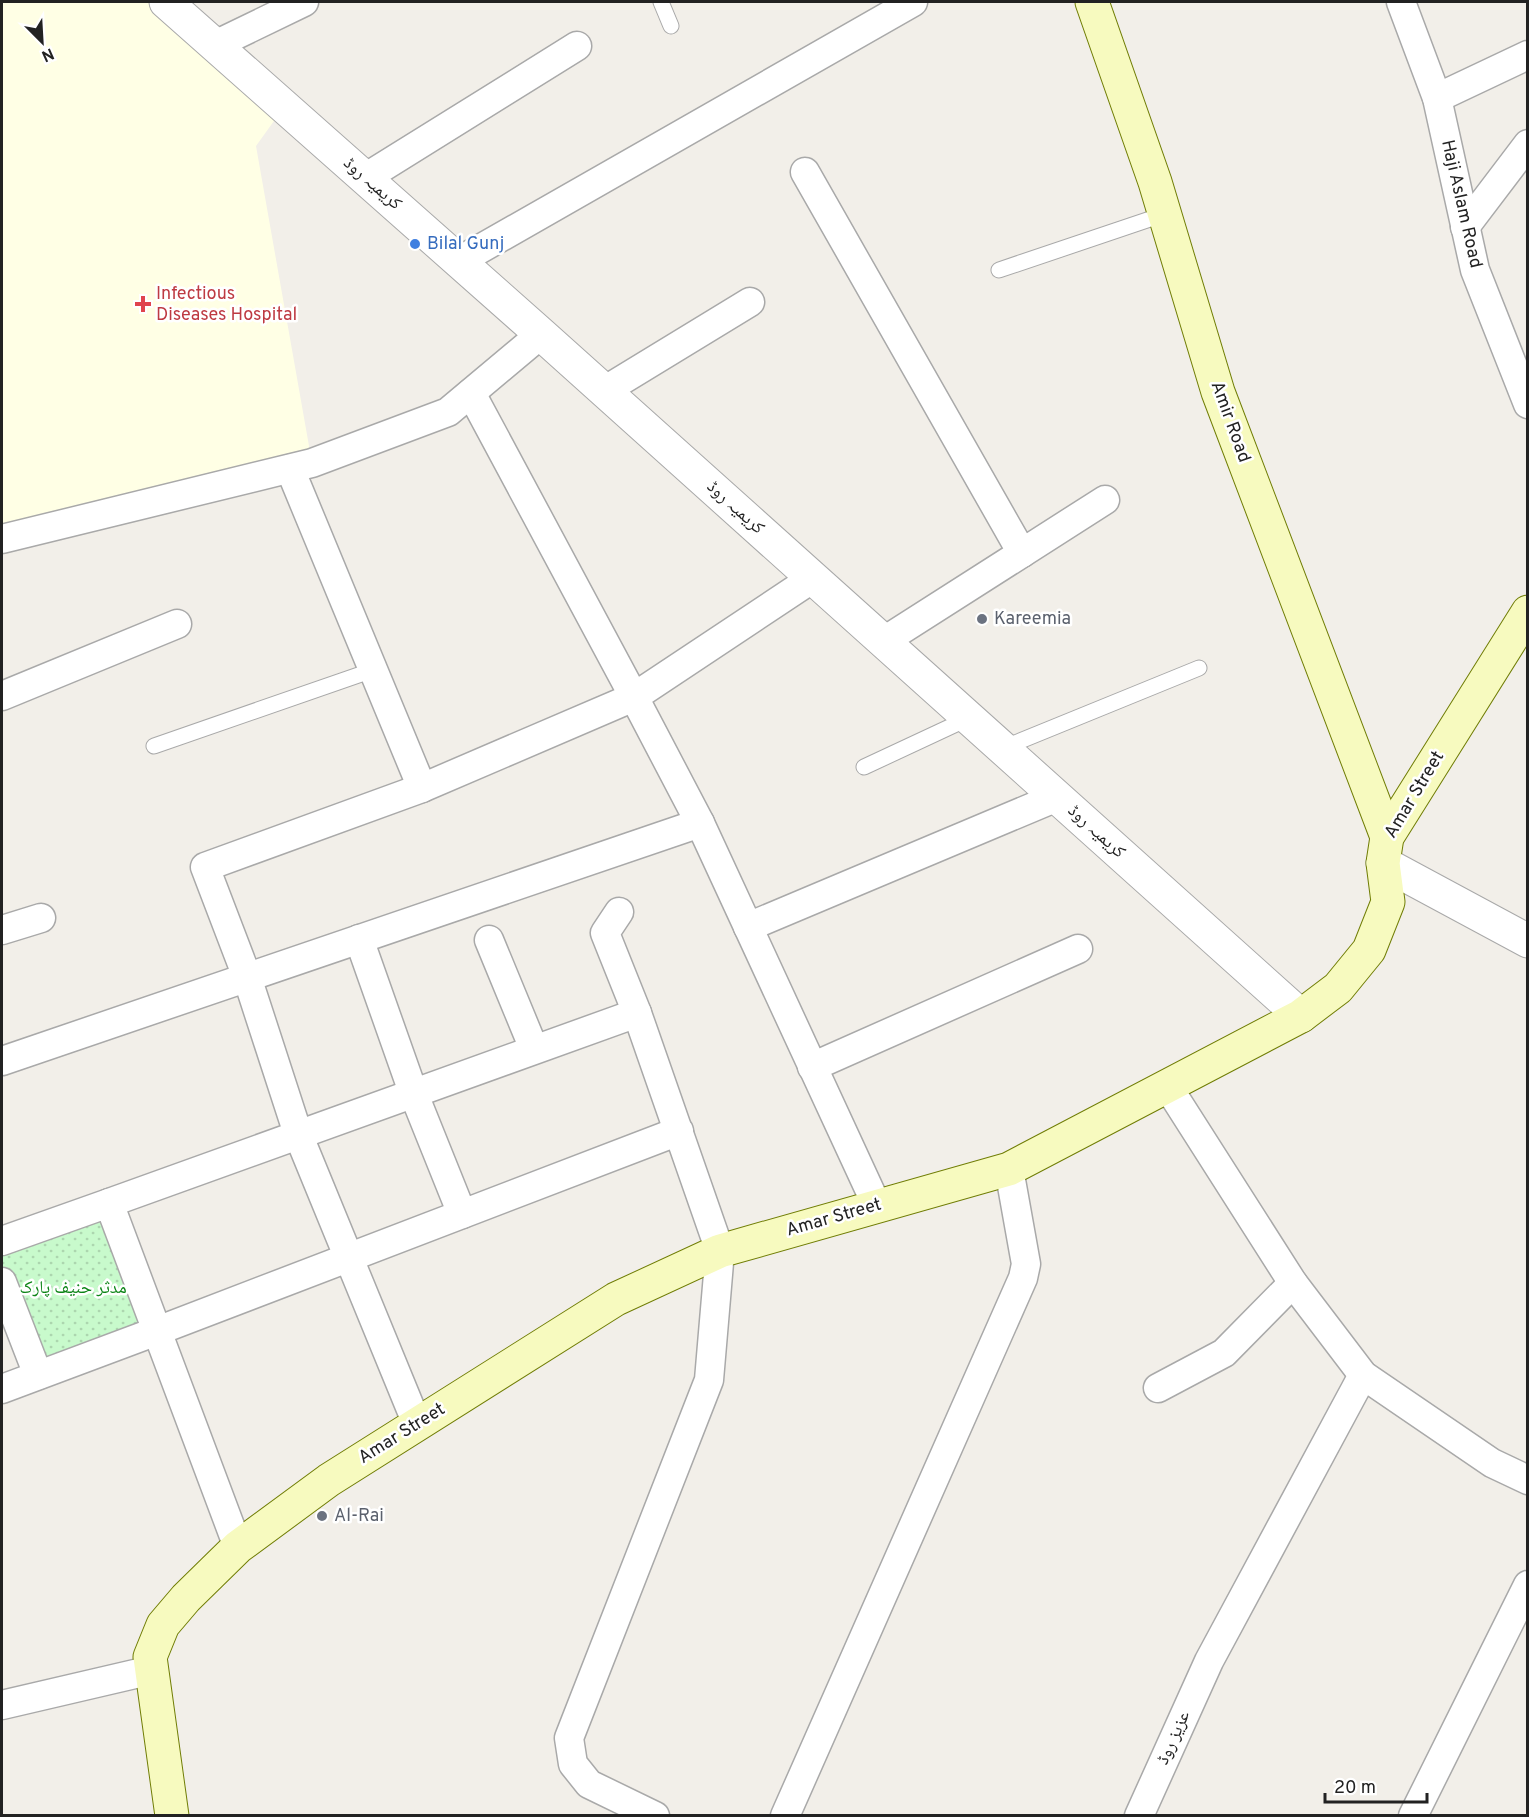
<svg xmlns="http://www.w3.org/2000/svg" width="1529" height="1817" font-family="Overpass,'Noto Naskh Arabic',sans-serif">
<defs>
<pattern id="park-dots" width="8" height="8" patternUnits="userSpaceOnUse" patternTransform="scale(1.5)"><rect width="8" height="8" fill="#c8facc"/><path d="M2 2h.1M6 6h.1" fill="none" stroke="#acd6af" stroke-width="1.8" stroke-linecap="round"/></pattern>
</defs>
<rect width="100%" height="100%" fill="#f2efe9"/>
<path fill="#ffffe5" d="M2,2H166L284,107L256,146L312,463L2,539Z"/>
<path fill="url(#park-dots)" d="M109,1203L157,1331L38,1375L2,1282V1241Z"/>
<g fill="none" stroke-linecap="round" stroke-linejoin="round">
<g stroke="#a9a9a9" stroke-width="17">
<g id="service">
<path d="M661,2L671,26"/>
<path d="M999,270L1165,214"/>
<path d="M154,746L373,670"/>
<path d="M1003,748L1199,668"/>
<path d="M864,767L969,718"/>
</g>
</g>
<g stroke="#a9a9a9" stroke-width="31">
<g id="minor">
<path d="M1401,2L1437,98L1475,270L1528,404"/>
<path d="M215,45L304,2"/>
<path d="M1437,98L1528,55"/>
<path d="M805,172L1022,553"/>
<path d="M365,178L577,46"/>
<path d="M1465,227L1528,144"/>
<path d="M459,261L913,2"/>
<path d="M604,391L750,302"/>
<path d="M471,393L634,697L700,823L877,1206"/>
<path d="M290,469L422,788"/>
<path d="M2,539L312,463L448,412L541,334"/>
<path d="M884,641L1105,500"/>
<path d="M2,696L177,624"/>
<path d="M619,912L605,933L637,1013L720,1251L709,1380L569,1738L573,1764L589,1784L655,1816"/>
<path d="M748,927L1057,797"/>
<path d="M2,930L41,918"/>
<path d="M359,939L413,1092L462,1214"/>
<path d="M489,940L534,1049"/>
<path d="M2,1061L700,823"/>
<path d="M812,1067L1078,949"/>
<path d="M1168,1087L1293,1283L1363,1375L1492,1463L1528,1480"/>
<path d="M109,1203L637,1013"/>
<path d="M2,1241L109,1203L238,1547"/>
<path d="M2,1282L38,1375"/>
<path d="M1158,1388L1224,1353L1293,1283"/>
<path d="M2,1389L157,1331L679,1131"/>
<path d="M417,1424L298,1134L247,977L205,867L422,788L634,697L813,578"/>
<path d="M2,1705L152,1670"/>
<path d="M785,1816L1023,1278L1026,1264L1009,1169"/>
<path d="M1139,1816L1209,1661L1363,1375"/>
<path d="M1413,1816L1528,1585"/>
</g>
</g>
<g stroke="#a9a9a9" stroke-width="35">
<g id="tertiary">
<path d="M166,2L541,334L1301,1016"/>
<path d="M1383,863L1528,941"/>
</g>
</g>
<g stroke="#707d05" stroke-width="35">
<g id="secondary">
<path d="M1092,2L1155,182L1218,392L1387,837"/>
<path d="M172,1816L150,1657L163,1625L186,1598L238,1547L329,1480L616,1299L720,1251L1009,1169L1301,1016L1338,988L1369,950L1388,902L1383,863L1387,837L1528,612"/>
</g>
</g>
<use href="#service" stroke="#fff" stroke-width="15"/>
<use href="#minor" stroke="#fff" stroke-width="28"/>
<use href="#tertiary" stroke="#fff" stroke-width="33"/>
<use href="#secondary" stroke="#f7fabf" stroke-width="33"/>
</g>
<circle fill="#3f7fe0" stroke="#fff" stroke-width="2" cx="415" cy="244" r="6"/>
<path fill="#e0444e" stroke="#fff" stroke-width="2" d="M140 295h6v6h6v6h-6v6h-6v-6h-6v-6h6z"/>
<g fill="#6b7280" stroke="#fff" stroke-width="2">
<circle cx="982" cy="619" r="6"/>
<circle cx="322" cy="1516" r="6"/>
</g>
<g text-anchor="middle" dominant-baseline="central" stroke-width="5" stroke-linejoin="round" paint-order="stroke">
<g font-size="18" fill="#222" stroke="#fff">
<text transform="translate(372 184) rotate(41)">کریمیہ روڈ</text>
<text transform="translate(1461 204) rotate(77)">Haji Aslam Road</text>
<text transform="translate(1230 422) rotate(70)">Amir Road</text>
<text transform="translate(735 508) rotate(42)">کریمیہ روڈ</text>
<text transform="translate(1415 795) rotate(-59)">Amar Street</text>
<text transform="translate(1096 832) rotate(42)">کریمیہ روڈ</text>
<text transform="translate(834 1218) rotate(-16)">Amar Street</text>
<text transform="translate(402 1434) rotate(-32)">Amar Street</text>
<text transform="translate(1174 1738) rotate(-66)">عزیز روڈ</text>
</g>
<g font-size="18" fill="#366cbe" stroke="#fff" text-anchor="start">
<text x="427" y="244">Bilal Gunj</text>
</g>
<g font-size="18" fill="#be3a42" stroke="#fff" text-anchor="start">
<text x="156" y="294">Infectious<tspan x="156" dy="21">Diseases Hospital</tspan></text>
</g>
<g font-size="18" fill="#5b616d" stroke="#fff" text-anchor="start">
<text x="994" y="619">Kareemia</text>
<text x="334" y="1516">Al-Rai</text>
</g>
<g font-size="18" fill="#0c8416" stroke="#fff">
<text x="73" y="1288">مدثر حنیف پارک</text>
</g>
</g>
<rect width="1529" height="1817" fill="none" stroke="#222222" stroke-width="6"/>
<g transform="translate(42 42) rotate(156)" stroke="#ffffff" stroke-width="4.5" paint-order="stroke">
<path d="M0-4.5L10 22L0 15L-10 22Z" fill="#222222"/>
<text y="-9" font-size="16" font-weight="bold" text-anchor="middle" fill="#222222">N</text>
</g>
<path d="M1325 1793v9h102v-9" fill="none" stroke="#222222" stroke-width="3"/>
<text x="1334" y="1793" font-size="18" fill="#222222" stroke="#ffffff" stroke-width="4.5" paint-order="stroke">20 m</text>
</svg>
